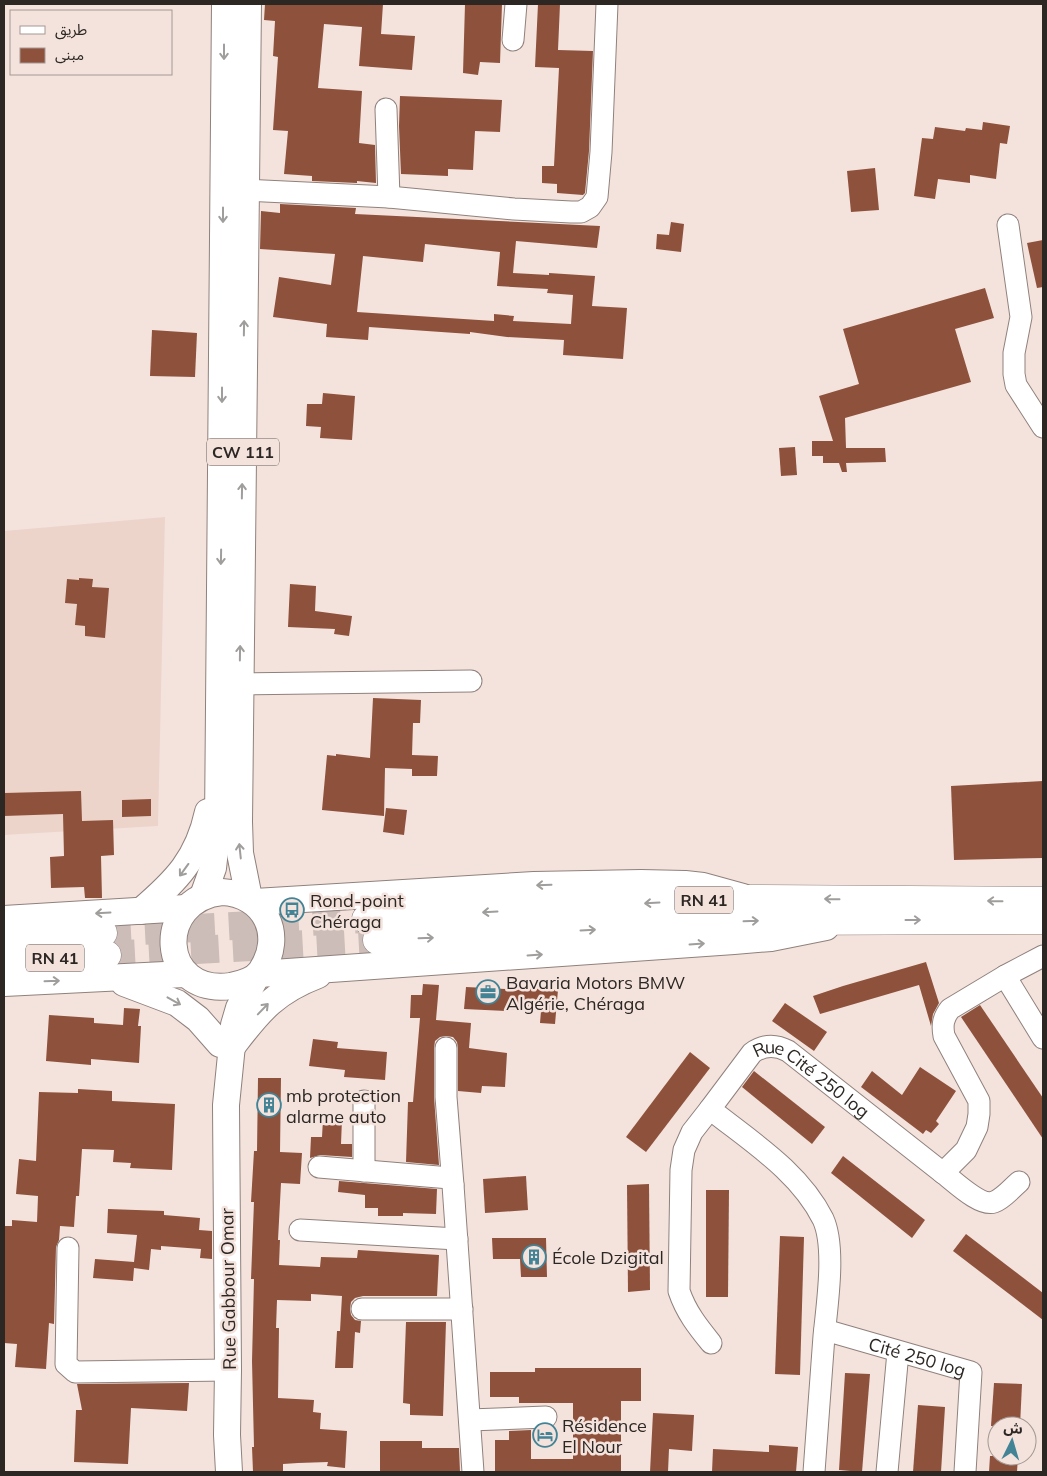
<svg xmlns="http://www.w3.org/2000/svg" width="1047" height="1476" font-family="Mulish,'Noto Sans Arabic',sans-serif">
<rect width="100%" height="100%" fill="#f4e3dd"/>
<path fill="#edd4cb" d="M165,517L158,826L4,835V531Z"/>
<g fill="#8e513c" fill-rule="evenodd">
<path d="M265,4H383L381,34L415,36L412,70L359,66L362,27L324,24L318,88L362,91L359,143L375,145L376,183L357,181V183L312,181V176L284,174L288,131L273,130L278,57L273,56L275,21L264,20Z"/>
<path d="M465,4H502L500,63L480,62L478,75L463,73Z"/>
<path d="M538,4H560L558,50L593,51L589,151L585,193L583,195L557,193V184L542,183V166H554L559,68L535,67Z"/>
<path d="M400,96L502,100L500,132L475,131L473,170L448,169V176L401,174L399,126Z"/>
<path d="M983,122L1010,126L1007,144L1000,143L996,179L970,175V183L938,179L935,199L914,196L922,138L933,139L935,127L965,131L966,128L982,130Z"/>
<path d="M875,168L879,210L851,212L847,171Z"/>
<path d="M280,204L356,208L355,214L600,226L597,248L516,241L513,273L549,275V273L595,276L592,306L627,308L623,359L563,355L564,340L507,337L470,332V334L369,327L368,340L326,337L327,324L273,317L279,277L331,285L335,254L260,249L261,211L280,213ZM425,244L500,252L497,286L548,289L547,293L573,295L571,324L513,321L514,316L494,314V321L357,312L363,256L423,262Z"/>
<path d="M671,222L684,224L681,252L656,249L657,234L669,235Z"/>
<path d="M1043,240V287L1037,288L1027,243Z"/>
<path d="M985,288L994,318L955,329L971,382L845,418L846,448H885L886,462L846,463L847,472H842L839,463H823V456H812V441H833L819,396L859,384L843,329Z"/>
<path d="M152,330L197,333L195,377L150,376Z"/>
<path d="M323,393L355,396L352,440L320,438L321,427L306,426L307,404H322Z"/>
<path d="M795,447L797,475L781,476L779,448Z"/>
<path d="M79,578L93,579L92,587L109,588L105,638L85,636V626L75,625L77,604L65,603L67,579L79,580Z"/>
<path d="M290,584L316,586L315,611L352,616L349,636L334,634L335,629L288,627Z"/>
<path d="M373,698L421,700L420,723H413L412,755L438,756L437,776H412V769L385,768L384,816L322,810L327,755L336,756V754L370,758Z"/>
<path d="M1043,781V858L954,860L951,786Z"/>
<path d="M81,791L82,821L113,820L114,855L101,856L102,898H85L84,887L51,888L50,857L64,856L63,814L4,816V793Z"/>
<path d="M151,799V816L122,817V800Z"/>
<path d="M386,808L407,810L404,835L383,832Z"/>
<path d="M926,962L939,1003L933,1014L931,1026L919,985L820,1014L813,996L843,986Z"/>
<path d="M423,984L439,985L436,1020L471,1023L469,1048L507,1053L505,1087L482,1086L481,1093L458,1091V1048L457,1042L453,1037L446,1036L440,1037L435,1041L434,1048V1097L439,1165L406,1162L408,1102H413L420,1018H410L411,995H422Z"/>
<path d="M466,987L526,990V988L558,990L555,1024L540,1023L541,1011L506,1009V1011L464,1009Z"/>
<path d="M785,1003L827,1032L814,1051L772,1021Z"/>
<path d="M980,1005L1043,1098V1139L961,1017Z"/>
<path d="M124,1008L140,1009L138,1026H141L139,1063L91,1059V1065L46,1061L49,1015L94,1018V1023L123,1025Z"/>
<path d="M313,1039L338,1042L337,1048L387,1052L385,1080L344,1077L345,1070L309,1066Z"/>
<path d="M690,1052L710,1068L646,1152L626,1137Z"/>
<path d="M920,1067L956,1091L936,1121L939,1124L931,1133L926,1130L923,1134L861,1087L872,1071L902,1095Z"/>
<path d="M754,1071L825,1127L812,1144L742,1087Z"/>
<path d="M258,1078H281L280,1152L302,1153L300,1184L281,1183L278,1240H280L279,1265L320,1267L321,1257L357,1258L358,1250L439,1255L437,1296H363L355,1298L351,1302L350,1309L351,1315L355,1320L361,1321L360,1333L355,1332L353,1368H335L337,1331H340L342,1296L311,1294V1301L277,1300L276,1328H279L278,1398L314,1400L313,1412L321,1413L320,1429L347,1431L345,1468L327,1466L328,1462L298,1463L283,1464V1472H253L252,1447H254L252,1361L254,1279H251L254,1202H251L254,1151H257Z"/>
<path d="M78,1089L112,1091V1101L175,1104L172,1170L130,1168L131,1163L113,1162L114,1150L82,1149L79,1196H76L74,1227L60,1226L59,1240L56,1247L54,1324L49,1323L46,1369L15,1367L17,1344L4,1343V1226H12V1220L37,1222L38,1196L16,1194L19,1159L36,1161L39,1092L78,1093Z"/>
<path d="M323,1119H342L341,1144H352V1157L320,1155L310,1158L311,1137H322Z"/>
<path d="M843,1156L925,1220L912,1238L831,1173Z"/>
<path d="M526,1176L528,1210L485,1213L483,1179Z"/>
<path d="M339,1181L437,1189L436,1214L403,1213V1216H378V1208H365V1195L338,1192Z"/>
<path d="M649,1184L650,1290L628,1292L627,1185Z"/>
<path d="M706,1190H729L728,1297H706Z"/>
<path d="M108,1209L164,1211V1215L200,1218L199,1230L212,1231V1259L200,1258L201,1249L161,1246V1250L151,1249L149,1270L134,1268L133,1281L93,1278L95,1259L134,1262L137,1235L107,1233Z"/>
<path d="M966,1234L1043,1293V1320L953,1251Z"/>
<path d="M780,1236L804,1237L800,1375L775,1374Z"/>
<path d="M492,1238H546L547,1277H521L520,1259H493Z"/>
<path d="M406,1322H446L443,1416L410,1415V1404L403,1403Z"/>
<path d="M535,1368H641V1401H621V1472H495V1440H509V1431L531,1430V1459H573V1403H519V1397H490V1372H535Z"/>
<path d="M845,1373L870,1374L862,1472L839,1470Z"/>
<path d="M189,1383L187,1411L131,1408L128,1464L74,1462L76,1410H82L77,1384Z"/>
<path d="M994,1383L1022,1384L1020,1426H991Z"/>
<path d="M918,1405L945,1407L941,1472H913Z"/>
<path d="M653,1413L694,1415L692,1451L669,1449L668,1472H650Z"/>
<path d="M380,1441H422V1448H459L460,1472H380Z"/>
<path d="M769,1445L798,1447L796,1472H712L713,1449L769,1452Z"/>
<path d="M990,1456H1018L1017,1472H989Z"/>
</g>
<g fill="none" stroke-linecap="round" stroke-linejoin="round">
<g stroke="#ccbdb8" stroke-width="28" stroke-dasharray="28 14" stroke-linecap="butt">
<path d="M103,933L366,919"/>
<path d="M107,955L377,940"/>
</g>
<g stroke="#90817c" stroke-width="23">
<g id="minor">
<path d="M513,40L516,4"/>
<path d="M386,109L389,197"/>
<path d="M246,190L389,197L514,209L571,212H581L590,207L597,197L601,152L607,4"/>
<path d="M1008,225L1021,317L1014,353V374L1016,385L1043,427"/>
<path d="M240,684L471,681"/>
<path d="M1005,976L1043,1038"/>
<path d="M446,1048V1097L453,1185"/>
<path d="M364,1101V1171"/>
<path d="M710,1109L692,1132L684,1150L681,1170L679,1291C686,1312 698,1327 711,1343"/>
<path d="M319,1167L450,1178L453,1185L473,1472"/>
<path d="M943,1173C954,1181 980,1207 994,1202C1003,1199 1012,1188 1019,1182"/>
<path d="M300,1230L457,1239"/>
<path d="M68,1248L66,1364L75,1372L228,1370"/>
<path d="M362,1309H462"/>
<path id="s1" d="M825,1330L971,1372L965,1472"/>
<path d="M470,1420L546,1417"/>
<path id="s2" d="M814,1472C817,1427 821,1381 824,1336C827,1305 836,1247 823,1219C799,1171 750,1141 710,1109L752,1053C763,1045 775,1044 788,1051L943,1173L966,1150L977,1127L979,1114V1101L944,1036C942,1025 943,1018 950,1009L1005,976L1043,956"/>
<path d="M887,1472L898,1352"/>
</g>
</g>
<g stroke="#90817c" stroke-width="28">
<g id="major">
<path d="M248,4L239,822L240,853L249,898"/>
<path d="M222,892C265,894 285,935 261,971C255,980 241,984 231,986C158,996 154,899 222,892Z"/>
<path d="M203,896L213,868L218,824L225,4"/>
<path d="M254,902L534,885L641,883L685,884L703,886L743,897"/>
<path d="M141,911C176,881 198,859 208,812"/>
<path d="M4,919L186,908"/>
<path d="M259,974L734,941L771,938L826,927"/>
<path d="M4,983L185,974"/>
<path d="M124,983L177,1003L198,1019L220,1044"/>
<path d="M234,1044C260,1010 276,991 318,975"/>
<path d="M229,1472L227,1435L228,1370L226,1105L234,1025L239,1008L256,977"/>
</g>
</g>
<g stroke="#90817c" stroke-width="29">
<g id="highway">
<path d="M366,919L748,899L1043,901"/>
<path d="M4,939L103,933"/>
<path d="M377,940L756,921L1043,920"/>
<path d="M4,961L107,955"/>
</g>
</g>
<use href="#minor" stroke="#fff" stroke-width="21"/>
<use href="#major" stroke="#fff" stroke-width="26"/>
<use href="#highway" stroke="#fff" stroke-width="28"/>
</g>
<defs><path id="oneway-shaft" d="M-6 0H5M1.5-3L5.5 0L1.5 3" fill="none" stroke-width="1.6" stroke-linecap="round" stroke-linejoin="round" transform="scale(1.25)"/></defs>
<g stroke="#a09e9c">
<use href="#oneway-shaft" transform="translate(224 52) rotate(90)"/>
<use href="#oneway-shaft" transform="translate(223 215) rotate(90)"/>
<use href="#oneway-shaft" transform="translate(244 328) rotate(-89)"/>
<use href="#oneway-shaft" transform="translate(222 395) rotate(90)"/>
<use href="#oneway-shaft" transform="translate(242 491) rotate(-89)"/>
<use href="#oneway-shaft" transform="translate(221 557) rotate(91)"/>
<use href="#oneway-shaft" transform="translate(240 653) rotate(-89)"/>
<use href="#oneway-shaft" transform="translate(240 851) rotate(-96)"/>
<use href="#oneway-shaft" transform="translate(184 870) rotate(126)"/>
<use href="#oneway-shaft" transform="translate(544 885) rotate(178)"/>
<use href="#oneway-shaft" transform="translate(832 899) rotate(-179)"/>
<use href="#oneway-shaft" transform="translate(995 901) rotate(-179)"/>
<use href="#oneway-shaft" transform="translate(652 903) rotate(177)"/>
<use href="#oneway-shaft" transform="translate(490 912) rotate(177)"/>
<use href="#oneway-shaft" transform="translate(103 913) rotate(177)"/>
<use href="#oneway-shaft" transform="translate(913 920)"/>
<use href="#oneway-shaft" transform="translate(751 921) rotate(-2)"/>
<use href="#oneway-shaft" transform="translate(588 930) rotate(-3)"/>
<use href="#oneway-shaft" transform="translate(426 938) rotate(-2)"/>
<use href="#oneway-shaft" transform="translate(697 944) rotate(-4)"/>
<use href="#oneway-shaft" transform="translate(535 955) rotate(-4)"/>
<use href="#oneway-shaft" transform="translate(52 981) rotate(-2)"/>
<use href="#oneway-shaft" transform="translate(174 1001) rotate(29)"/>
<use href="#oneway-shaft" transform="translate(263 1009) rotate(-46)"/>
</g>
<defs>
<g id="bus-ring" transform="scale(1.25)"><circle r="9.5" fill="#f4e3dd" stroke="#428396" stroke-width="1.5"/><path d="M-5-6H5V4H4V6H2V4H-2V6H-4V4H-5ZM-3.5-4V0h7V-4ZM-3.5 1.2v1.5H-2V1.2ZM2 1.2v1.5H3.5V1.2Z" fill="#428396"/></g>
<g id="office-ring" transform="scale(1.25)"><circle r="9.5" fill="#f4e3dd" stroke="#428396" stroke-width="1.5"/><path d="M-6-3h4V-5.5h4V-3h4V5H-6ZM-1-4.5V-3h2v-1.5ZM-6 0V1H6V0Z" fill="#428396"/></g>
<g id="building-ring" transform="scale(1.25)"><circle r="9.5" fill="#f4e3dd" stroke="#428396" stroke-width="1.5"/><path d="M-4-6H4V6H1V3H-1V6H-4ZM-2.5-4.3h1.7v1.8h-1.7ZM.8-4.3h1.7v1.8H.8ZM-2.5-1h1.7V.8h-1.7ZM.8-1h1.7V.8H.8Z" fill="#428396"/></g>
<g id="hotel-ring" transform="scale(1.25)"><circle r="9.5" fill="#f4e3dd" stroke="#428396" stroke-width="1.5"/><path d="M-6-4.5h1.5V1H6V5H4.5V3h-9V5H-6ZM-4 0a1.8 1.8 0 1 1 3.6 0ZM.5 0V-2.5h3Q6-2.5 6 0Z" fill="#428396"/></g>
</defs>
<g fill-rule="evenodd">
<use href="#bus-ring" x="292" y="910"/>
<use href="#office-ring" x="488" y="992"/>
<use href="#building-ring" x="269" y="1105"/>
<use href="#building-ring" x="534" y="1257"/>
<use href="#hotel-ring" x="545" y="1435"/>
</g>
<g text-anchor="middle" dominant-baseline="central" stroke-width="5" stroke-linejoin="round" paint-order="stroke">
<g fill="#f4e3dd" stroke="#695f5c" stroke-width="1">
<rect x="207" y="438.5" width="72" height="27" rx="4"/>
<rect x="675" y="886.5" width="58" height="27" rx="4"/>
<rect x="26" y="944.5" width="58" height="27" rx="4"/>
</g>
<g font-size="16" font-weight="bold" fill="#2d2724">
<text x="243" y="452">CW 111</text>
<text x="704" y="900">RN 41</text>
<text x="55" y="958">RN 41</text>
</g>
<g font-size="18" fill="#2d2724" stroke="#f4e3dd" text-anchor="start">
<text x="310" y="900">Rond-point<tspan x="310" dy="21">Chéraga</tspan></text>
<text x="506" y="982">Bavaria Motors BMW<tspan x="506" dy="21">Algérie, Chéraga</tspan></text>
<text x="286" y="1095">mb protection<tspan x="286" dy="21">alarme auto</tspan></text>
<text x="552" y="1257">École Dzigital</text>
<text x="562" y="1425">Résidence<tspan x="562" dy="21">El Nour</tspan></text>
</g>
<g font-size="18" fill="#2d2724" stroke="#f4e3dd">
<text stroke="none"><textPath href="#s2" startOffset="554">Rue Cité 250 log</textPath></text>
<text transform="translate(228 1289) rotate(-91)">Rue Gabbour Omar</text>
<text stroke="none"><textPath href="#s1" startOffset="96">Cité 250 log</textPath></text>
</g>
</g>
<rect width="1047" height="1476" fill="none" stroke="#2d2724" stroke-width="10"/>
<rect x="10" y="10" width="162" height="65" fill="#f4e3dd" stroke="#a49893"/>
<rect x="20" y="26" width="25" height="8" fill="#ffffff" stroke="#a49893"/>
<text x="55" y="35" font-size="15" fill="#2d2724">طريق</text>
<rect x="20" y="48" width="25" height="15" fill="#8e513c" stroke="#a49893"/>
<text x="55" y="60" font-size="15" fill="#2d2724">مبنى</text>
<g transform="translate(1012 1441) rotate(5)"><circle r="24" fill="#f4e3dd" stroke="#a49893"/>
<path d="M0-4L9 19L0 12L-9 19Z" fill="#428396"/>
<text y="-8" font-size="14" font-weight="bold" text-anchor="middle" fill="#2d2724">ش</text>
</g>
</svg>
